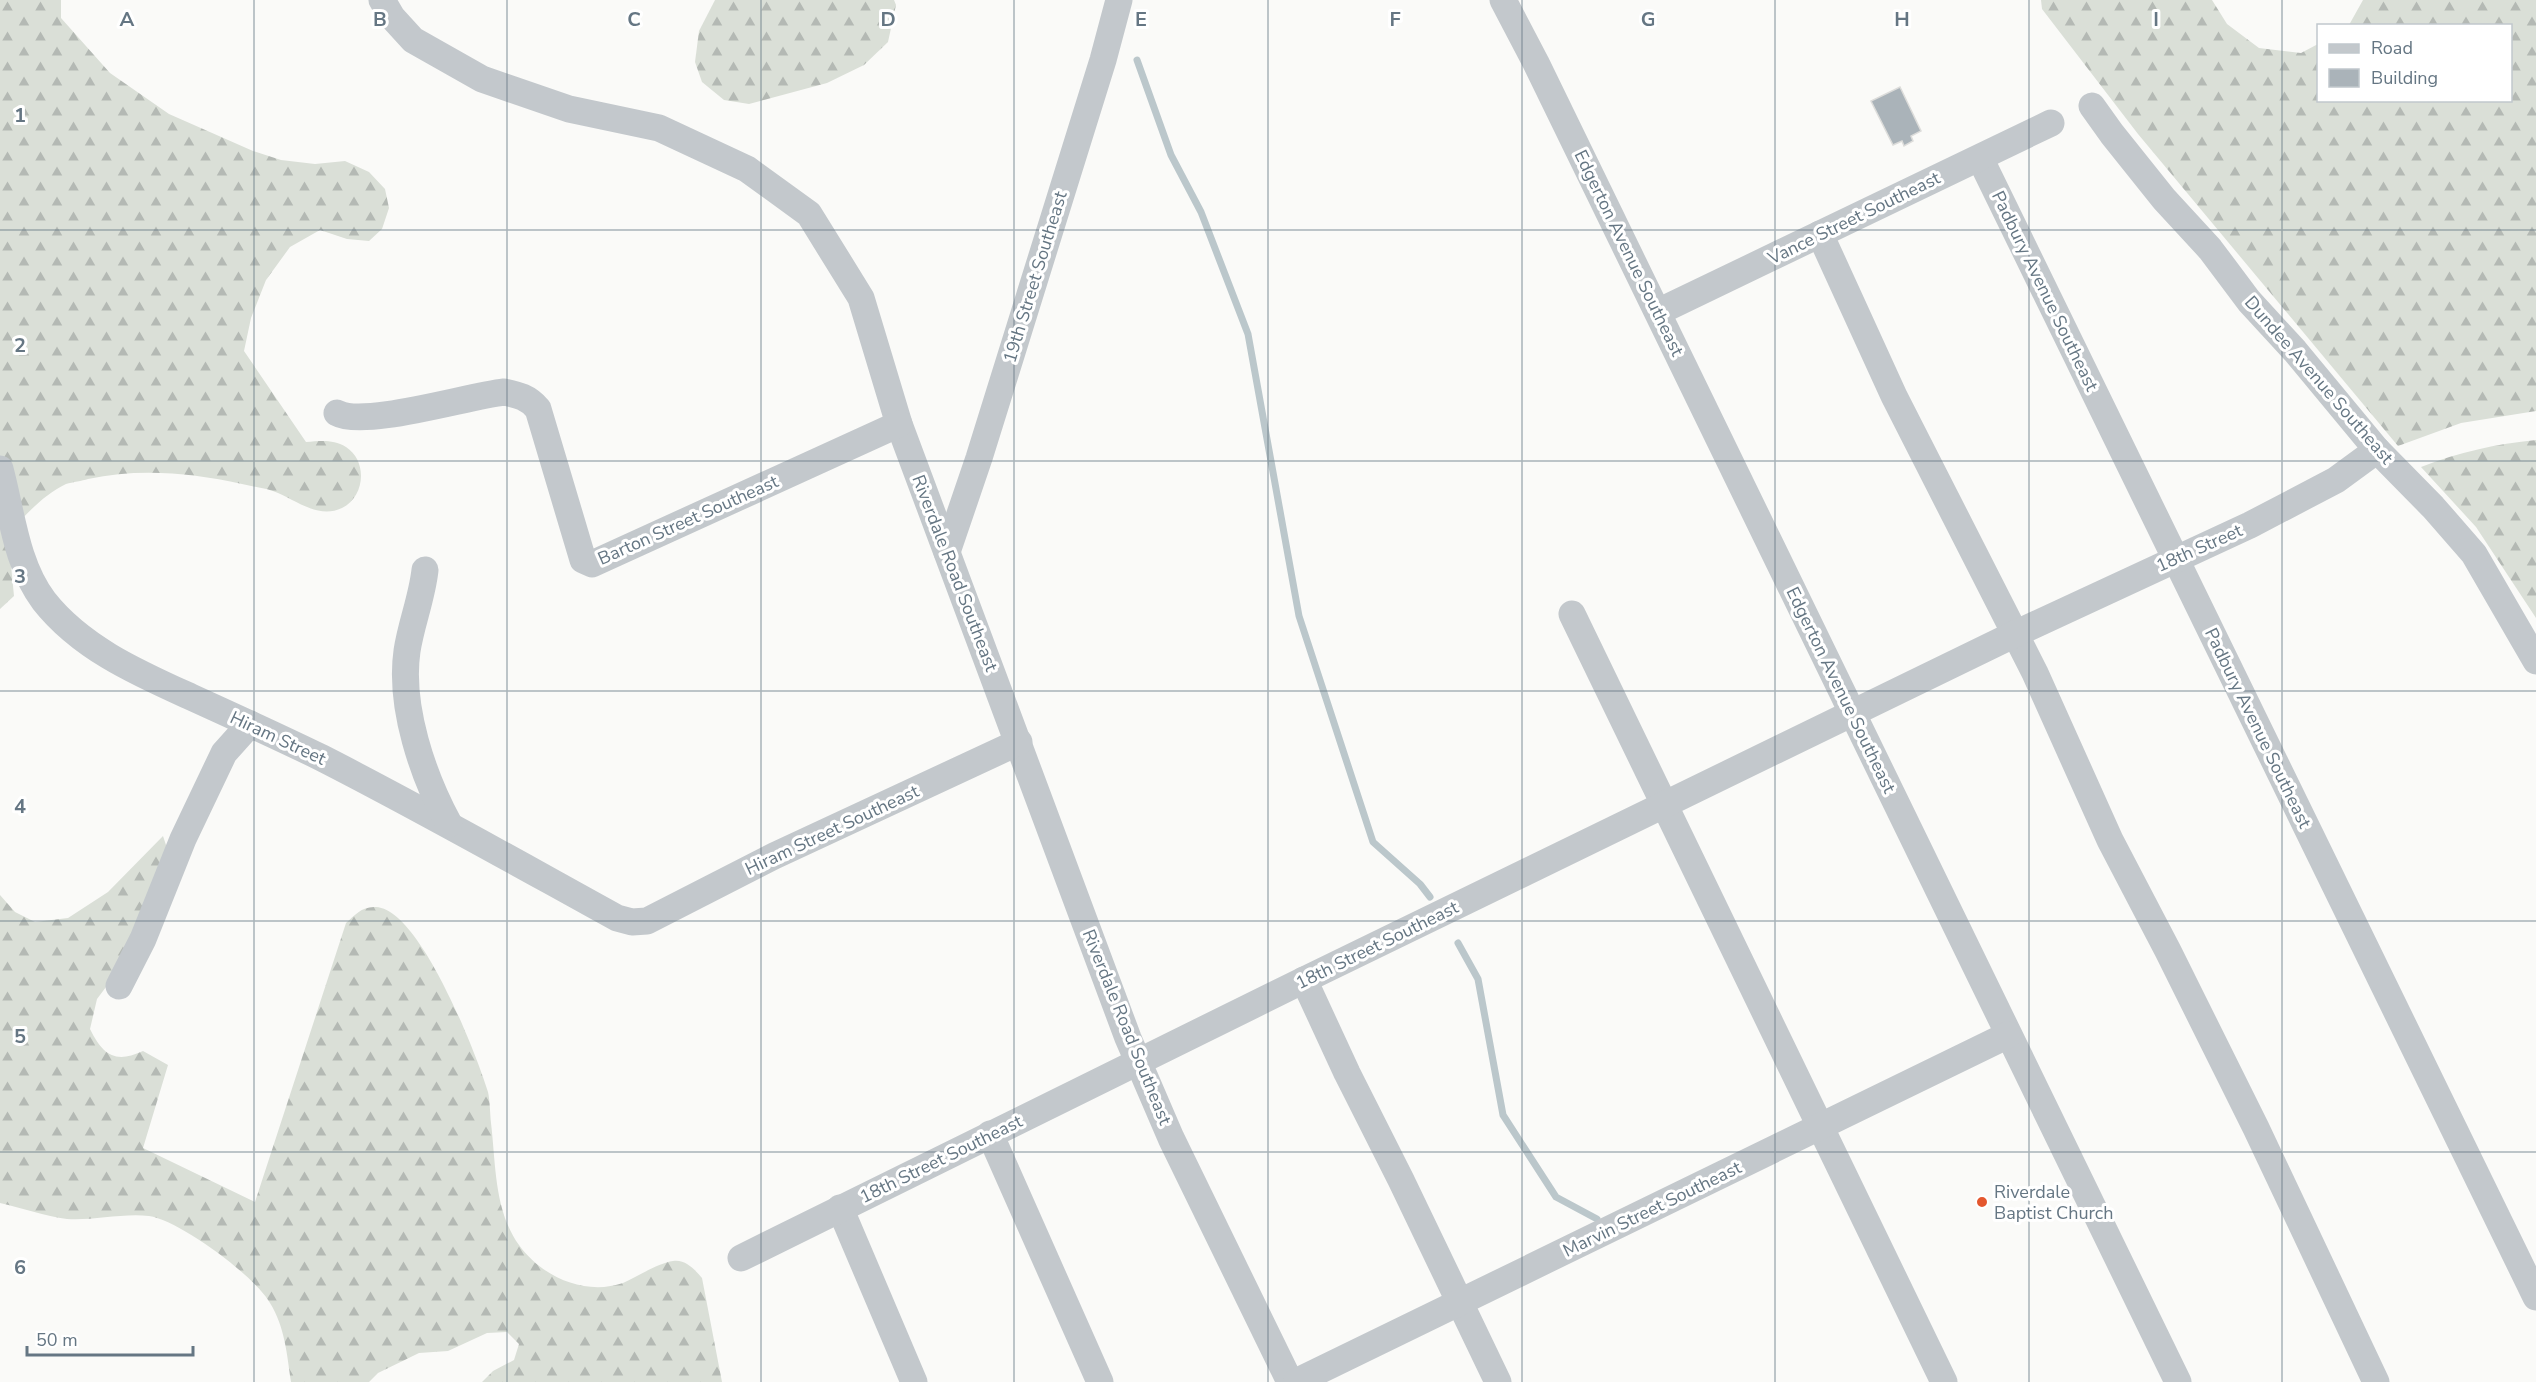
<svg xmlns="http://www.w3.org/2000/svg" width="2536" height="1382" font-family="'Nunito Sans',sans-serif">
<defs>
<pattern id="forest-firs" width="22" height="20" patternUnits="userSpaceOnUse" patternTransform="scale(1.5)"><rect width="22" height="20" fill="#dadfd7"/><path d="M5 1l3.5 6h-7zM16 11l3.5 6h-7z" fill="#b4b9b4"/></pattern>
</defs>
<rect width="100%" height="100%" fill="#fafaf8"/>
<g fill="url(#forest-firs)">
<path d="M0,0H61V18L110,73L169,114L253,151L281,160L315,164L345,161L369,172L385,189L389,208L382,229L369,241L347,239L320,230L290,247L266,280L251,318L244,351L306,442C320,441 333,439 346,447C368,461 365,497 342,508C319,519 297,501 278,493C267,488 254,487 242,484C191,473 140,468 88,479C82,481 73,482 66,484C43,495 24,516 8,535L14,596L0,609Z"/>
<path d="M715,0H894L896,5L888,42L864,65L827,83L749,104L724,100L702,82L695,62L699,31Z"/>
<path d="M2041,0H2212L2227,24L2259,48L2301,53L2318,44V100H2510V26L2349,25L2363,0H2536V411L2461,423L2398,446L2138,134L2042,9Z"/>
<path d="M2536,440V618L2476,527L2421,467C2459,452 2496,444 2536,440Z"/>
<path d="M163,836L169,854L115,975L97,999L90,1029C103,1055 115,1064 143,1051L168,1065L143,1148L255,1202L346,923C355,915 362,906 376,907C420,909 476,1053 488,1092C490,1101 490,1113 491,1123C496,1165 494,1210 519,1245C542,1277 585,1296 623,1283C637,1277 658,1263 673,1261C686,1259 695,1270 702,1278L722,1382H482L493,1371L514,1360L519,1344L507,1332L487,1333L448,1351L419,1353L378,1373L369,1382H291C287,1355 285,1327 270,1303C255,1276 179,1220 149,1216C122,1213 91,1221 67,1219C45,1216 22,1208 0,1203V895L15,912L35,922L68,918L108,892Z"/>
</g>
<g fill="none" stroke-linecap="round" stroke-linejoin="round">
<g stroke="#bbc7cb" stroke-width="7">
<path d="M1137,60L1171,155L1201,212L1248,334L1299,616L1373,842L1420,884L1430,897"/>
<path d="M1458,943L1478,979L1503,1115L1556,1197L1597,1219"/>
</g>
</g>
<path fill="#aab3b9" stroke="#dcdcda" stroke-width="1.5" d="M1900,87L1921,131L1911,136L1913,141L1904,146L1902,141L1893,145L1871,101Z"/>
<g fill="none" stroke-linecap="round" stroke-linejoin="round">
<g stroke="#c3c8cc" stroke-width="27">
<path d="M382,0L392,17L413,40L482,79L569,109L659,128L747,169L809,214L861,298L899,424L1128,1038L1171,1138L1290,1382"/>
<path d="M1503,0L1536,63L2178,1382"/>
<path d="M2092,106L2112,134L2164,199L2210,249L2249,301L2295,351L2377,450L2433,507L2474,554L2536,661"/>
<path d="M1980,158L2536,1297"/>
<path d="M1820,234L1894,396L2035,673L2110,840L2168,951L2256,1128L2376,1382"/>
<path d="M1658,312L2051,123"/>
<path d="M337,413C364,428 468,396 504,392C518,395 528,397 538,409L583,560L592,564L899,424"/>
<path d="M0,469C12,514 16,564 44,601C81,648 138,673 191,697C235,717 279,737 322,758C422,809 519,864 617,918L632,922L647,921L774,856L1019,742"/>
<path d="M947,552L979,458L1103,60L1119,0"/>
<path d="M425,570C422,598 411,624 407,651C399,707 423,776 449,824"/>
<path d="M1572,614L1944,1382"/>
<path d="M1304,980L1347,1073L1401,1180L1498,1382"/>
<path d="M119,986L143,939L183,839L224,753L250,724"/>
<path d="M990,1134L1100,1382"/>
<path d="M840,1208L914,1382"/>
<path d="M741,1258L1304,980L2015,634L2250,525L2336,480L2377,450"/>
<path d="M1296,1382L2008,1035"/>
</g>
</g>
<path fill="none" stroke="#657683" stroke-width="1.5" stroke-opacity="0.55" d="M254,0V1382M507,0V1382M761,0V1382M1014,0V1382M1268,0V1382M1522,0V1382M1775,0V1382M2029,0V1382M2282,0V1382M0,230H2536M0,461H2536M0,691H2536M0,921H2536M0,1152H2536"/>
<circle fill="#e4572e" stroke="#fff" stroke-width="2" cx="1982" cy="1202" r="6"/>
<g text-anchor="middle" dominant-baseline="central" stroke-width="6" stroke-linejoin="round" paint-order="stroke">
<g font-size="18" fill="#657683" stroke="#fff">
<text transform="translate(1854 218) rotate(-26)">Vance Street Southeast</text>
<text transform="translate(1629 253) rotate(64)">Edgerton Avenue Southeast</text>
<text transform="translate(1035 277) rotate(-73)">19th Street Southeast</text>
<text transform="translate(2045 291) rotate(64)">Padbury Avenue Southeast</text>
<text transform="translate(2319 380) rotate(49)">Dundee Avenue Southeast</text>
<text transform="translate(688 520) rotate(-24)">Barton Street Southeast</text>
<text transform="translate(2199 548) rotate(-24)">18th Street</text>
<text transform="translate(955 573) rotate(69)">Riverdale Road Southeast</text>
<text transform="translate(1841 690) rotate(64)">Edgerton Avenue Southeast</text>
<text transform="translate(2258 728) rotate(64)">Padbury Avenue Southeast</text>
<text transform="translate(278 738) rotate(25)">Hiram Street</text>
<text transform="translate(832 830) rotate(-25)">Hiram Street Southeast</text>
<text transform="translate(1377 945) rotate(-26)">18th Street Southeast</text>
<text transform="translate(1127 1027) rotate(68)">Riverdale Road Southeast</text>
<text transform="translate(941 1159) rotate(-26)">18th Street Southeast</text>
<text transform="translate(1652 1209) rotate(-26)">Marvin Street Southeast</text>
</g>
<g font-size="18" fill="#657683" stroke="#fff" text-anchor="start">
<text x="1994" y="1192">Riverdale<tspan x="1994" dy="21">Baptist Church</tspan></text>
</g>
</g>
<g font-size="20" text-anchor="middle" font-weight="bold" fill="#657683" stroke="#fff" stroke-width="6" stroke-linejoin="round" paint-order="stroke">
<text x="127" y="26">A</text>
<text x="380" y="26">B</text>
<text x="634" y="26">C</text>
<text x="888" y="26">D</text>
<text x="1141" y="26">E</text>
<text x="1395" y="26">F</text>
<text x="1648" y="26">G</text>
<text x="1902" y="26">H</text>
<text x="2156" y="26">I</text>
<text x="20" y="122">1</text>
<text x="20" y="352">2</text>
<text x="20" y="583">3</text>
<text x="20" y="813">4</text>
<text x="20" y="1043">5</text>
<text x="20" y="1274">6</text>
</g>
<rect x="2317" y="24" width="195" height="78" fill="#ffffff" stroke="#c1c8cd" stroke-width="1.5"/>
<rect x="2329" y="44" width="30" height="9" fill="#c3c8cc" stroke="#c1c8cd" stroke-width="1.5"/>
<text x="2371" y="54" font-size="18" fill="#657683">Road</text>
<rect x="2329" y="69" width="30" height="18" fill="#aab3b9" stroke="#c1c8cd" stroke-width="1.5"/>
<text x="2371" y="84" font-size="18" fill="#657683">Building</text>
<path d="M27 1346v9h166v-9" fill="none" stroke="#657683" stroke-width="3"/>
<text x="36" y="1346" font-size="18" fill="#657683" stroke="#ffffff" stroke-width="4.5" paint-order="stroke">50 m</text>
</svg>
